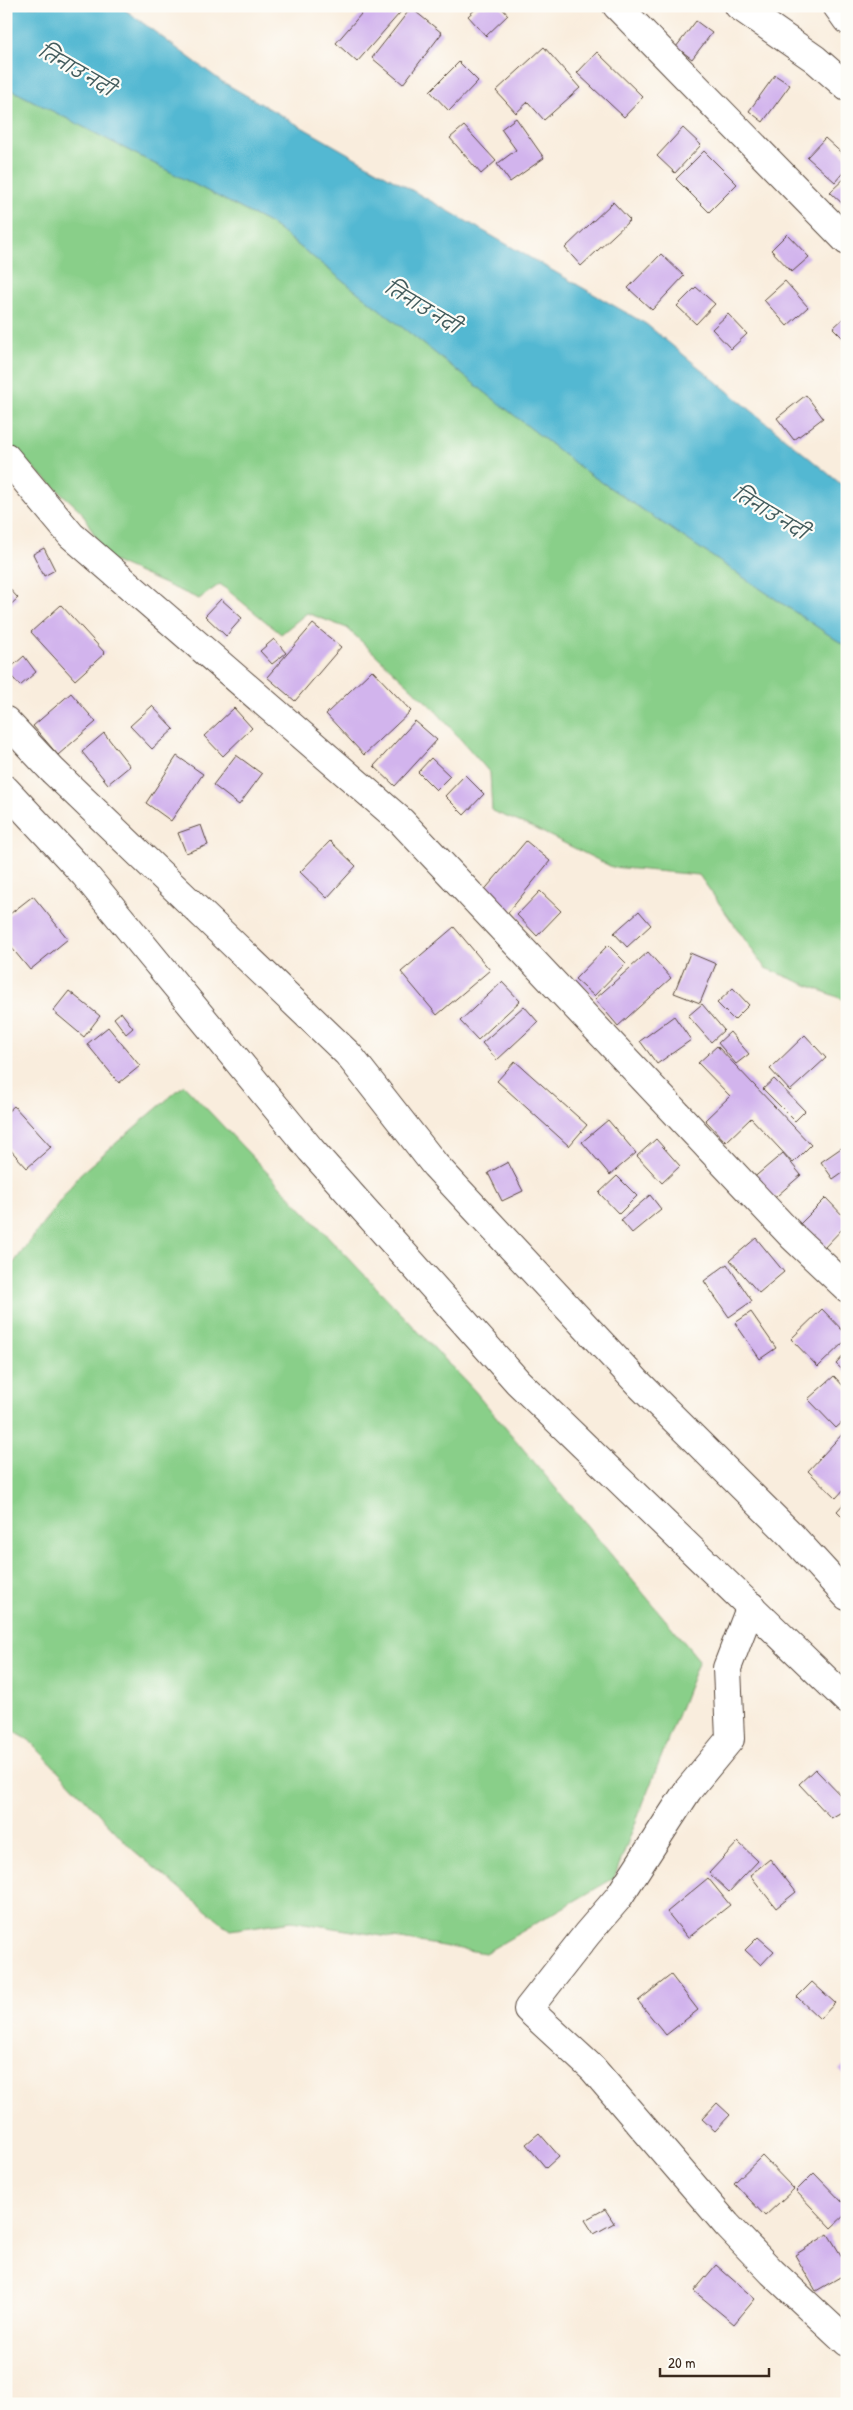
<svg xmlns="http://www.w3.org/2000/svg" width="853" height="2410" font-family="'Patrick Hand','Playpen Sans Deva',sans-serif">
<rect width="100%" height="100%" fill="#fdfcf7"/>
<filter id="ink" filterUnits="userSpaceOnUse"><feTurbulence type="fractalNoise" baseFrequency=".02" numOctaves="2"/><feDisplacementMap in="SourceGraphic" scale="10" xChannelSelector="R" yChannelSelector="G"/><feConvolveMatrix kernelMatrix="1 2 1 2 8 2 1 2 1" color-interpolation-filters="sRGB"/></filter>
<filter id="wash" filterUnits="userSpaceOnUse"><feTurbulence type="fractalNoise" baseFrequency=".0096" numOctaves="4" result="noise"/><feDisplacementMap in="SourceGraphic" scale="20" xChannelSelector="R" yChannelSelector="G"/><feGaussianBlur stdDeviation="1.12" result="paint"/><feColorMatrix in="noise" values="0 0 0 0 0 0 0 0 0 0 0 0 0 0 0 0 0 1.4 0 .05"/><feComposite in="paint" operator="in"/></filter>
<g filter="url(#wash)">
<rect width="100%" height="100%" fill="#f9eddd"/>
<g fill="#89cf89" stroke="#627c54">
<path d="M6,87L271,224L585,471L847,647V1001L765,968L699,875L612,867L534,828L492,811L490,773L435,710L347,628L307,613L281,634L220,584L199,599L108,559L81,511L6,443Z"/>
<path d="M184,1085L474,1390L699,1660L614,1878L485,1953L292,1921L230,1930L133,1850L29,1740L6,1727L7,1272L80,1174Z"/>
</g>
<path fill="#53b8d2" stroke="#477178" d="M6,6H120L221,81L646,324L847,489V647L585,471L271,224L6,87Z"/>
<g id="blocks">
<g fill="#d2b4ed">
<path d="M368,6H406L357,62L336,43Z"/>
<path d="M479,6H500L508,15L486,36L468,16Z"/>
<path d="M411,8L442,33L403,84L372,58Z"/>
<path d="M696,21L712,33L692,59L676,47Z"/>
<path d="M544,47L580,88L544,120L528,102L516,113L496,91Z"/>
<path d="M597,52L643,97L624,117L577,73Z"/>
<path d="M459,62L478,81L449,111L430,91Z"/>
<path d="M775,75L790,85L763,122L749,111Z"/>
<path d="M516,118L544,158L510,182L497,164L516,150L501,129Z"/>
<path d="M464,126L496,161L481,174L450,138Z"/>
<path d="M683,128L701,145L675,173L657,156Z"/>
<path d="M825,138L847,158V168L835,182L807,157Z"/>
<path d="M704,151L737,184L709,212L676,179Z"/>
<path d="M847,176V208L830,192Z"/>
<path d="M613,202L630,220L581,266L565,248Z"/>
<path d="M787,234L809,257L792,272L771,250Z"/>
<path d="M661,254L684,276L652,310L628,288Z"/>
<path d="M785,281L808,307L787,326L764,300Z"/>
<path d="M696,287L715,304L696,324L677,306Z"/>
<path d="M728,314L747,334L731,349L712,329Z"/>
<path d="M847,315V342L833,328Z"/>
<path d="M806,395L823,418L794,440L777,418Z"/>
<path d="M44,548L55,570L44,576L33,554Z"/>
<path d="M6,585L18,598L6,609Z"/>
<path d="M221,599L242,618L226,636L205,616Z"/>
<path d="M61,605L105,653L75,680L31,632Z"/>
<path d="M313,624L341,647L295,701L267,677Z"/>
<path d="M274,639L286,653L272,664L260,651Z"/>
<path d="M24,656L36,672L20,686L7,671Z"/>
<path d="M372,670L411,711L364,755L326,714Z"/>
<path d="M71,693L96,722L58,755L33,726Z"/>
<path d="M152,706L174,729L152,749L130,726Z"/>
<path d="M234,708L252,728L223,756L204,736Z"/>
<path d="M415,721L437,740L395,786L374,766Z"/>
<path d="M104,733L130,766L108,784L82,752Z"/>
<path d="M236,755L262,774L239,805L213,785Z"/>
<path d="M177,756L203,774L171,821L146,803Z"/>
<path d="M431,758L450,776L436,790L418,772Z"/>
<path d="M465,775L484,794L464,815L445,796Z"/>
<path d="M201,825L208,845L186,853L178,833Z"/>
<path d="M330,841L356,866L327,898L300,872Z"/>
<path d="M526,841L550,861L507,914L482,893Z"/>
<path d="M540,891L561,911L537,936L517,915Z"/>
<path d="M33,896L68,939L30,970L6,941V917Z"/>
<path d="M639,911L651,925L627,947L614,933Z"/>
<path d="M454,927L490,970L437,1015L401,972Z"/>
<path d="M608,945L626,963L594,996L575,979Z"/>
<path d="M648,952L671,978L618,1026L595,999Z"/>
<path d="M690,953L716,964L700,1003L674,993Z"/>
<path d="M502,982L520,1001L478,1040L460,1021Z"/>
<path d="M733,988L749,1005L734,1020L717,1003Z"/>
<path d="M69,991L100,1016L84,1037L53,1011Z"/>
<path d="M702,1004L724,1030L711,1042L688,1016Z"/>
<path d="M524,1006L538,1022L497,1060L482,1043Z"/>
<path d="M121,1012L133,1028L126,1034L114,1018Z"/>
<path d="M674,1016L691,1040L657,1064L640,1041Z"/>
<path d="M108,1027L140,1066L119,1083L87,1044Z"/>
<path d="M730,1032L749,1054L736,1064L718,1043Z"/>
<path d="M805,1035L826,1058L790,1091L770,1069Z"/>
<path d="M717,1046L811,1145L793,1163L751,1118L726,1142L705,1120L730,1096L698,1063Z"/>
<path d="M515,1061L587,1125L569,1146L497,1081Z"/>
<path d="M774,1079L805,1111L795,1121L763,1089Z"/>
<path d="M14,1106L51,1147L27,1168L6,1145V1113Z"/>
<path d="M608,1120L636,1153L610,1175L582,1142Z"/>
<path d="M656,1139L680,1166L662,1183L637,1156Z"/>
<path d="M847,1144V1169L833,1179L821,1162Z"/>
<path d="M783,1153L801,1175L770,1202L751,1180Z"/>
<path d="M508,1162L523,1191L502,1201L488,1173Z"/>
<path d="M617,1176L637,1196L619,1214L599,1193Z"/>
<path d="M650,1195L661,1209L632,1233L621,1220Z"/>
<path d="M826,1198L847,1220V1224L823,1249L799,1225Z"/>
<path d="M756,1238L784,1272L759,1293L730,1260Z"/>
<path d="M727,1264L752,1301L729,1317L704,1281Z"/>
<path d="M822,1309L847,1335V1339L818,1367L791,1339Z"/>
<path d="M751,1312L776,1348L760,1359L735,1323Z"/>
<path d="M847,1352V1374L836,1364Z"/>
<path d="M834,1376L847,1390V1418L836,1428L808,1399Z"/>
<path d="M847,1429V1486L836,1498L808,1471Z"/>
<path d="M847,1500V1521L837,1511Z"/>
<path d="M815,1769L847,1802V1809L831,1818L799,1784Z"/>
<path d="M738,1842L758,1861L729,1892L709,1873Z"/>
<path d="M770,1859L796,1892L776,1908L750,1875Z"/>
<path d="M708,1878L730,1905L688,1938L667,1912Z"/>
<path d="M758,1937L774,1951L761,1965L745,1950Z"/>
<path d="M671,1975L698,2010L666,2035L638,2001Z"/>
<path d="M812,1982L835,2003L820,2019L797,1997Z"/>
<path d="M847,2062V2078L839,2070Z"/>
<path d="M717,2103L730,2115L715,2131L702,2119Z"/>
<path d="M539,2133L559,2156L546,2168L526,2144Z"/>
<path d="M762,2156L794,2189L765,2216L734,2183Z"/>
<path d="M814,2173L847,2207V2213L831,2228L796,2191Z"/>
<path d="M605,2209L614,2223L594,2234L585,2220Z"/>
<path d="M828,2234L847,2265V2273L816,2291L795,2255Z"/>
<path d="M716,2265L755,2299L734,2324L694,2291Z"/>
</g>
</g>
</g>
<g filter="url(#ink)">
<use href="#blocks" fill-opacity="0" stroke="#58473b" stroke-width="1"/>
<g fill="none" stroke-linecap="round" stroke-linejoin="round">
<g stroke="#58473b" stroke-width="30">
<g id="minor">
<path d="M617,6L847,241"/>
<path d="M739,6L815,59L847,87"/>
<path d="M837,6L847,20"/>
<path d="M6,457L71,535L401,821L792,1236L847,1288"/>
<path d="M6,721L52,770L348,1054L435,1165L638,1383L790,1534L847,1596"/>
<path d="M6,790L85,875L311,1150L518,1382L847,1700"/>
<path d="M751,1606L727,1668L730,1739L688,1790L618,1898L587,1934L528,2009L593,2069L727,2225L772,2272L847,2342"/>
</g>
</g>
<use href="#minor" stroke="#fff" stroke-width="28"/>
</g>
</g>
<g text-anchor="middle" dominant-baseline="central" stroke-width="4.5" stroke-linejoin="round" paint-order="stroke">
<g font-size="18" font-style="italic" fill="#435c5d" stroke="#fdfcf7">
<text transform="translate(76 70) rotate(30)">तिनाउ नदी</text>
<text transform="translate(422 307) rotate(31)">तिनाउ नदी</text>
<text transform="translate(770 513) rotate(31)">तिनाउ नदी</text>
</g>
</g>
<rect width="853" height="2410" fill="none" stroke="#fdfcf7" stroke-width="25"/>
<path d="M660 2368v8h109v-8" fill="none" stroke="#3b2a1e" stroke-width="2.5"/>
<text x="668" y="2368" font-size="15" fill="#3b2a1e" stroke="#fdfcf7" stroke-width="4" paint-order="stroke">20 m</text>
</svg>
